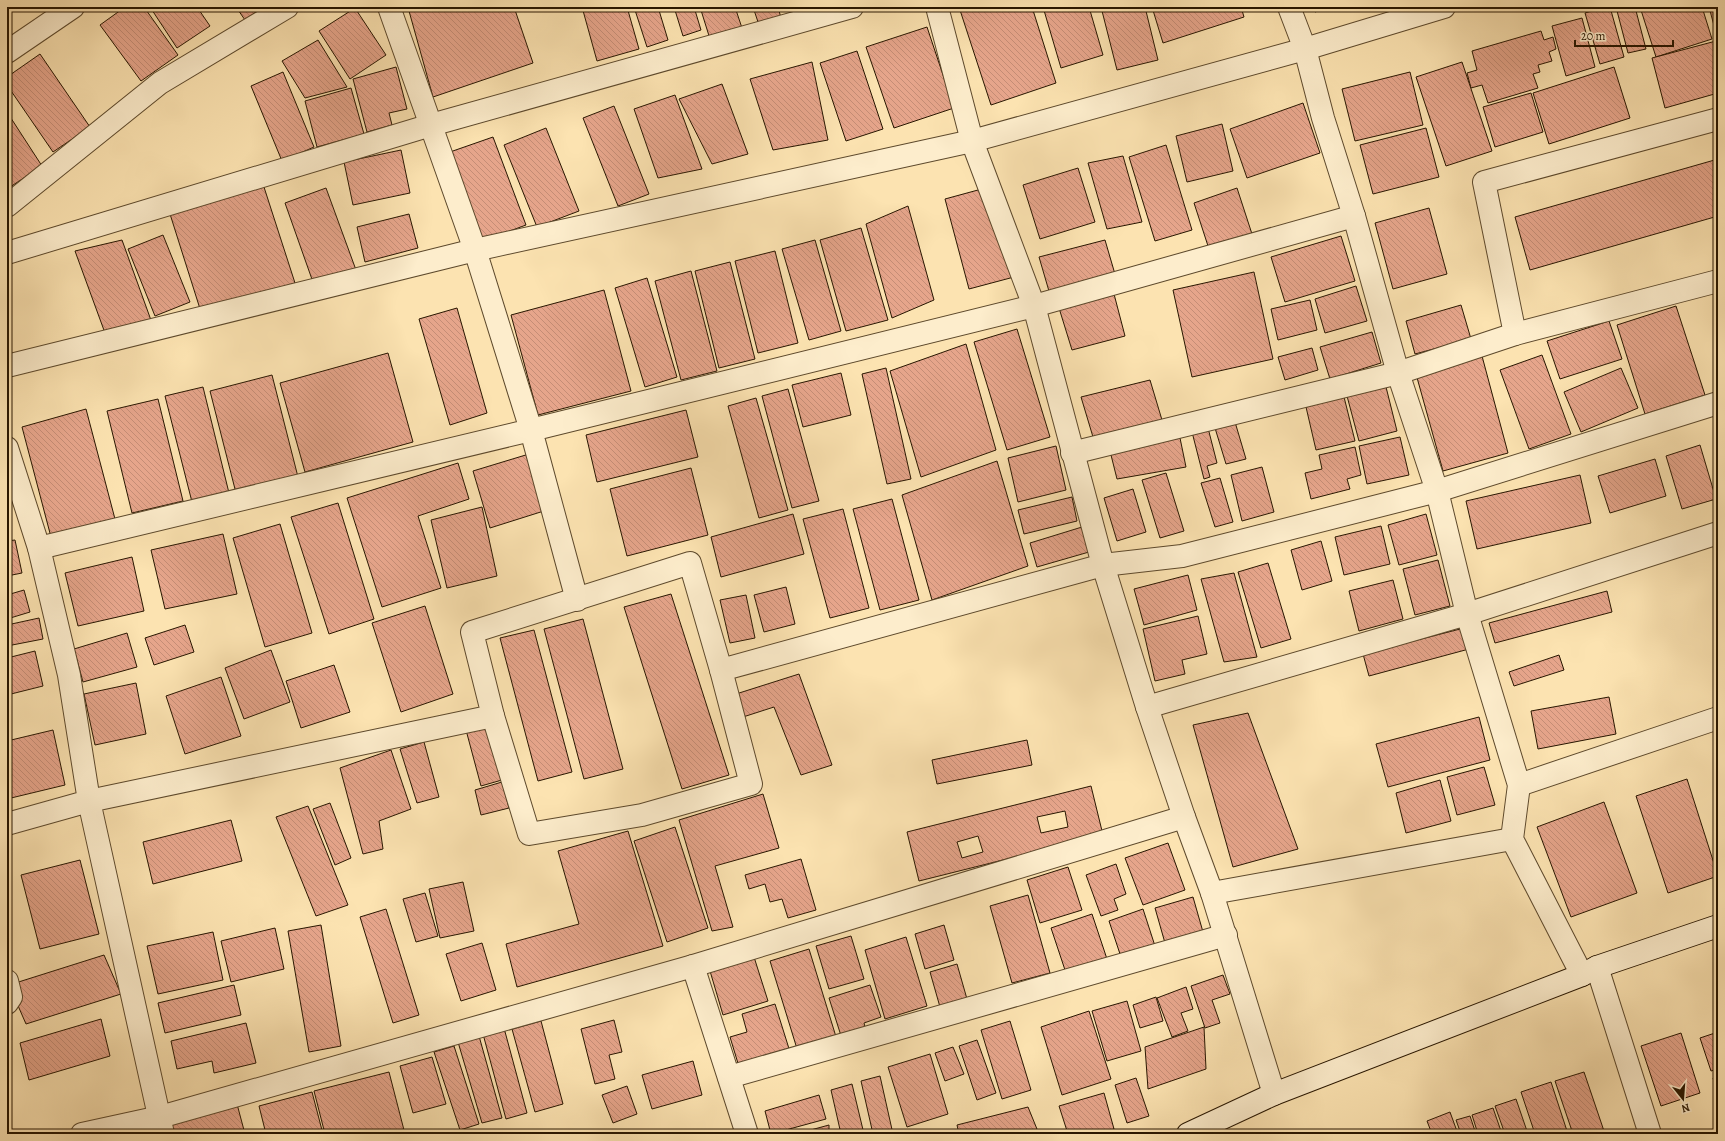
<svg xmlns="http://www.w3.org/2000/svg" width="1725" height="1141" font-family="Alegreya,serif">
<defs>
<pattern id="building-back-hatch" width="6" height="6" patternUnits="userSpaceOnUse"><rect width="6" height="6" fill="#e6a58b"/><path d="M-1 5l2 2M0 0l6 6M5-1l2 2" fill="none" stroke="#c58d76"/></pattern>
</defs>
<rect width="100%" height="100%" fill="#fce3b1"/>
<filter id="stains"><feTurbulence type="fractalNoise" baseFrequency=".005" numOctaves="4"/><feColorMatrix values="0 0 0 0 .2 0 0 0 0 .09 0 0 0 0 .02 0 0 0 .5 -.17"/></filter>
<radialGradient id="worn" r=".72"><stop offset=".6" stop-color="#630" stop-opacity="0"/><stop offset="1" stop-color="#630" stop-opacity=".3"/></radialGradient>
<g fill="url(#building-back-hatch)" stroke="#281600" fill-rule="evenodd">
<path d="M125,7H144L178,55L141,81L100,25Z"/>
<path d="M150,7H197L210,26L177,48Z"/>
<path d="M236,7H263L245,20Z"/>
<path d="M426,7H514L533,63L433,97L409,11Z"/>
<path d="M582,7H627L639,49L597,61Z"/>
<path d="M634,7H658L668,40L647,47Z"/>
<path d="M674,7H694L701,30L683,36Z"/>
<path d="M700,7H735L742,28L710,39Z"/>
<path d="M753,7H778L781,18L759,25Z"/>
<path d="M959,7H1032L1056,83L991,105Z"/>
<path d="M1043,7H1089L1103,55L1061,68Z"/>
<path d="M1101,7H1145L1158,60L1117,70Z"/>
<path d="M1152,7H1241L1244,17L1163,43Z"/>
<path d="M1313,7H1331L1315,12Z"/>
<path d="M1606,7H1610L1624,57L1600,64L1585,13Z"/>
<path d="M1616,7H1635L1646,49L1628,53Z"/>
<path d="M1640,7H1702L1712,39L1656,57Z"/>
<path d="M1709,7H1718V32L1716,33Z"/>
<path d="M355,8L386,55L350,79L319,31Z"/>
<path d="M1582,18L1595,67L1566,76L1552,26Z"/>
<path d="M927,27L954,108L894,128L866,47Z"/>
<path d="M1541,31L1544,40L1553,37L1556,49L1549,52L1552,61L1538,65L1540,72L1533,74L1538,88L1488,103L1482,85L1471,88L1467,73L1477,70L1472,51Z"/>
<path d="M318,40L347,87L305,98L282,61Z"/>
<path d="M1716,41L1718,50V93L1665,108L1652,58Z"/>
<path d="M857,51L883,129L846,141L820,63Z"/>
<path d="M40,54L90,127L53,152L7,85V77Z"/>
<path d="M812,62L828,140L773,150L750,79Z"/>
<path d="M1462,62L1492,151L1446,166L1416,77Z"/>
<path d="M396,67L407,109L389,113L392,125L367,132L353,79Z"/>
<path d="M1614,67L1630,118L1549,144L1533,93Z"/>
<path d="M283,72L314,147L282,161L251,86Z"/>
<path d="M1410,72L1423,125L1355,141L1342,89Z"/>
<path d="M722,84L748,154L712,164L679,99Z"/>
<path d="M351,88L364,134L317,147L305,101Z"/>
<path d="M1531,93L1543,132L1495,147L1483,107Z"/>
<path d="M675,95L702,169L658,178L634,109Z"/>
<path d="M1303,103L1320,153L1247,178L1230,129Z"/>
<path d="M614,106L649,194L618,206L583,118Z"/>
<path d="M7,112L42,166L7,189Z"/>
<path d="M1222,124L1233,171L1187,182L1176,136Z"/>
<path d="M546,128L579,211L537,227L504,145Z"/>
<path d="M1426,128L1439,177L1373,194L1360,145Z"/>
<path d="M493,137L526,225L483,241L450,152Z"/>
<path d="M1166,145L1192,230L1155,241L1129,157Z"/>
<path d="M401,150L410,193L353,205L344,162Z"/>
<path d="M1123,156L1142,222L1107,229L1088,163Z"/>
<path d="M1718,159V216L1530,270L1515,217Z"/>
<path d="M1078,168L1095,222L1040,239L1023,185Z"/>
<path d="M263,184L295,283L201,312L170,214Z"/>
<path d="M989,187L1014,277L969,289L945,199Z"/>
<path d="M326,188L356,270L314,285L285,203Z"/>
<path d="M1237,188L1252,234L1209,249L1194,203Z"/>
<path d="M908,206L934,300L892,318L866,224Z"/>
<path d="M1429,208L1447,274L1393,289L1375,223Z"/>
<path d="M409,214L418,248L365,262L357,227Z"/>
<path d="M861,228L888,320L846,331L820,240Z"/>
<path d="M163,235L190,302L155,316L128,249Z"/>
<path d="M1341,236L1355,281L1285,302L1271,257Z"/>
<path d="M122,240L152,323L105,333L75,251Z"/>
<path d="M815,240L841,331L809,340L782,249Z"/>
<path d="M1105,240L1117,281L1051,298L1039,257Z"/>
<path d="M775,251L798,343L758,353L735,261Z"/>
<path d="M730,262L755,359L719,368L695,271Z"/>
<path d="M691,271L717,371L681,380L655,281Z"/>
<path d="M1254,272L1273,359L1192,377L1173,290Z"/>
<path d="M647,278L677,377L645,387L615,288Z"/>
<path d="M1356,286L1367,321L1325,333L1315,299Z"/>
<path d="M604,290L631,391L538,415L511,315Z"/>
<path d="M1114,294L1125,336L1072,350L1059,308Z"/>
<path d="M1310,300L1317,330L1278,340L1271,309Z"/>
<path d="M1461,305L1471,339L1415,354L1406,321Z"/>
<path d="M1676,306L1705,395L1645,414L1617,325Z"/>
<path d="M457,308L487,413L450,425L419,319Z"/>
<path d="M1609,321L1622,359L1560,379L1547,341Z"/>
<path d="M1017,329L1050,437L1007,450L974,342Z"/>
<path d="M1372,332L1381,363L1330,379L1320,347Z"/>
<path d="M966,344L996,450L921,477L890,371Z"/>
<path d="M1312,348L1318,370L1285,380L1278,357Z"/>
<path d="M388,353L413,442L305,472L280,383Z"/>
<path d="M1542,355L1571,434L1529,449L1500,370Z"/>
<path d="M1482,356L1508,453L1443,471L1416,374Z"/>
<path d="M886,368L911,479L887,484L862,374Z"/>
<path d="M1621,368L1638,408L1581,432L1564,392Z"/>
<path d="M841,373L851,415L803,427L792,385Z"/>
<path d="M272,375L298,477L236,493L210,391Z"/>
<path d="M1150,380L1162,420L1093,437L1081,397Z"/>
<path d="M203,387L229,493L192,502L165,396Z"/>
<path d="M1386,387L1397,431L1359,441L1347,396Z"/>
<path d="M788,389L819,501L792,508L762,396Z"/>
<path d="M1344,397L1355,441L1316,450L1306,407Z"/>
<path d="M756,398L788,510L759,518L728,406Z"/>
<path d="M158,399L183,501L132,513L107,411Z"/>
<path d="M86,409L115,519L51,537L22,427Z"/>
<path d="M686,410L698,457L597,482L586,435Z"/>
<path d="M1235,422L1246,459L1226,464L1215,428Z"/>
<path d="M1208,428L1217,463L1207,466L1210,477L1204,479L1192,432Z"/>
<path d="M1400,437L1409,475L1367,484L1359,446Z"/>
<path d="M1180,438L1186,467L1117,479L1110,451Z"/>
<path d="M1700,445L1716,499L1682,509L1666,456Z"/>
<path d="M1056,446L1066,490L1018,502L1008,458Z"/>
<path d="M1355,447L1361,475L1347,479L1350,489L1311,499L1305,473L1322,469L1319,455Z"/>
<path d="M529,454L547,510L490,528L473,471Z"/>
<path d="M1655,459L1666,496L1610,513L1598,476Z"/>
<path d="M997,461L1028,566L932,600L902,495Z"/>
<path d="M458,463L469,499L418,516L441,588L382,607L347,498Z"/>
<path d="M1262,467L1274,512L1242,521L1231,475Z"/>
<path d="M691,468L708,535L627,556L610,489Z"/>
<path d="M1166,473L1184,531L1160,538L1142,480Z"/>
<path d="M1580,475L1591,523L1477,549L1466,501Z"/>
<path d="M1220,478L1233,522L1215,527L1201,483Z"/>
<path d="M1133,489L1146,532L1117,541L1104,498Z"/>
<path d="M1072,497L1077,521L1024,534L1018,510Z"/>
<path d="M892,499L919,600L880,610L853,509Z"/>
<path d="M338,503L374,619L329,634L291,517Z"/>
<path d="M482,507L497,576L447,588L431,520Z"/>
<path d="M843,509L869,608L830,618L803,519Z"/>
<path d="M793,514L804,554L721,577L711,537Z"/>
<path d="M1426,514L1437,555L1399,565L1388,525Z"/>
<path d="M280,524L312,633L265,647L233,538Z"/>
<path d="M1381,526L1390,564L1344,575L1335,537Z"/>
<path d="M1082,527L1089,552L1037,567L1030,543Z"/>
<path d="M223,534L237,594L165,609L151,550Z"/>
<path d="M15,540L22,573L7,576V541Z"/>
<path d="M1321,541L1332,581L1302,590L1291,550Z"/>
<path d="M132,557L144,611L78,626L65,573Z"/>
<path d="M1438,560L1450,606L1415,615L1403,569Z"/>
<path d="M1268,563L1291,639L1261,648L1238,572Z"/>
<path d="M1234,573L1257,657L1224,662L1201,579Z"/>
<path d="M1188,575L1197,610L1144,625L1134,589Z"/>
<path d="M1393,580L1403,619L1359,631L1349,591Z"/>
<path d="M786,587L795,624L764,632L754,595Z"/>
<path d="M24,590L30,612L7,619V595Z"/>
<path d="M1607,591L1612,612L1495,643L1489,623Z"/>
<path d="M671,594L729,775L682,789L624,607Z"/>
<path d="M746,595L755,638L730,643L720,600Z"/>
<path d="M425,606L453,694L401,712L372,623Z"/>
<path d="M1198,616L1207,654L1182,660L1185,674L1155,681L1143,629Z"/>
<path d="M39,618L43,639L7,646V625Z"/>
<path d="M583,619L623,769L584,779L544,629Z"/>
<path d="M185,625L194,652L154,665L145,638Z"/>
<path d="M1464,628L1469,649L1369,676L1363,654Z"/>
<path d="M534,630L572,772L538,781L500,638Z"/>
<path d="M127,633L137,667L83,682L74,649Z"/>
<path d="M271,650L290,702L244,719L225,668Z"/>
<path d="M35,651L43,686L7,695V658Z"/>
<path d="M1559,655L1564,670L1514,686L1509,672Z"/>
<path d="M334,665L350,712L301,728L286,681Z"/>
<path d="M799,674L832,765L801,775L774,707L743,717L736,694Z"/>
<path d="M221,677L241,736L185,754L166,696Z"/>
<path d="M136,683L146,734L95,745L84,694Z"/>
<path d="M1609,697L1616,734L1538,749L1531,711Z"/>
<path d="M1248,713L1298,849L1233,867L1193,725Z"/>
<path d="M1479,717L1490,760L1388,787L1376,744Z"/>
<path d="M486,724L502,780L481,786L466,730Z"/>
<path d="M53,730L65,785L11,798L7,781V741Z"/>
<path d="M1027,740L1032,765L937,784L932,760Z"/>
<path d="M424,742L439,797L417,803L400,749Z"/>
<path d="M391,750L411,809L379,821L383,849L363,854L340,768Z"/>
<path d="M1484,767L1495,805L1457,815L1447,777Z"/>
<path d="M1687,779L1718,876L1668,893L1636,796Z"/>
<path d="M1440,780L1451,821L1406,833L1396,793Z"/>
<path d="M502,782L509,808L481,815L475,790Z"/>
<path d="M1091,786L1103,835L919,881L907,832ZM1065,811L1068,827L1041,833L1037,817ZM978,836L983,852L962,858L957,842Z"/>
<path d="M763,794L779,848L715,866L733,927L712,931L679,820Z"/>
<path d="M1604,802L1637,893L1571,917L1537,827Z"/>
<path d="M330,803L351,858L335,865L313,809Z"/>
<path d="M308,806L348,905L316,916L276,817Z"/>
<path d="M231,820L242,861L153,884L143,842Z"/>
<path d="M675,827L708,928L667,942L634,841Z"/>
<path d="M628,831L663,946L517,987L506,944L579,924L558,851Z"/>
<path d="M1168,843L1185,890L1143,905L1125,858Z"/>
<path d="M801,859L816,910L788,918L782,899L770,902L765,884L749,889L745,875Z"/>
<path d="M80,860L99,934L40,949L21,875Z"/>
<path d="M1116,864L1126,894L1114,899L1118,910L1101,916L1086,875Z"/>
<path d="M1068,867L1082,910L1040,923L1027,880Z"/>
<path d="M463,882L474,931L440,938L429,889Z"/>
<path d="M425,893L438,936L416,942L403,899Z"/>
<path d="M1028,895L1050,973L1012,983L990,906Z"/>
<path d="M1193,897L1203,932L1165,943L1155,908Z"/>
<path d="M386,909L419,1015L393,1023L360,917Z"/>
<path d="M1143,909L1155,946L1121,957L1109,921Z"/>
<path d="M1092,914L1107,959L1066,973L1051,928Z"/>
<path d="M321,925L341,1046L309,1052L288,931Z"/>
<path d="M944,925L954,960L925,969L915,934Z"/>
<path d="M275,928L284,969L231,982L221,941Z"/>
<path d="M213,932L223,980L158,994L147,946Z"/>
<path d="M851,936L864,979L829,989L816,946Z"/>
<path d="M906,937L927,1006L885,1019L865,950Z"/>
<path d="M482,943L496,990L461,1001L446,954Z"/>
<path d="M809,949L837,1040L798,1052L770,961Z"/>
<path d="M104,955L121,994L26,1024L9,985Z"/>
<path d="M754,957L768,1001L723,1015L710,971Z"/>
<path d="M957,964L969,1006L942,1014L930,972Z"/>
<path d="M1223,975L1230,994L1212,1000L1220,1023L1205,1028L1191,986Z"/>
<path d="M234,985L241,1015L165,1033L158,1003Z"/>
<path d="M870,985L881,1017L864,1023L865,1027L843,1042L829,998Z"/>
<path d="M1186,987L1193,1009L1181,1013L1188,1031L1172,1037L1157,998Z"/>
<path d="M1156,997L1163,1021L1140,1028L1133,1005Z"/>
<path d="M1127,1001L1141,1051L1107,1061L1092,1011Z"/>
<path d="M775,1004L791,1055L740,1070L730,1037L747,1032L742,1014Z"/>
<path d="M1089,1011L1111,1079L1062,1095L1041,1027Z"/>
<path d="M101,1019L110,1056L29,1080L20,1043Z"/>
<path d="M614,1020L622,1052L609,1055L615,1079L595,1084L581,1029Z"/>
<path d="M541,1021L563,1104L535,1112L512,1029Z"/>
<path d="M1010,1021L1031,1090L1002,1099L981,1030Z"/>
<path d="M246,1023L256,1063L214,1073L212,1061L177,1069L171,1041Z"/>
<path d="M1204,1027L1206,1069L1148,1089L1145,1047Z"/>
<path d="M504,1028L527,1113L506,1119L483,1034Z"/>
<path d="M1718,1032V1069L1711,1071L1700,1038Z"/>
<path d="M1681,1033L1700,1093L1661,1106L1641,1046Z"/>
<path d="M479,1036L502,1118L482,1123L458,1042Z"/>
<path d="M977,1040L996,1093L977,1100L959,1046Z"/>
<path d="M454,1046L479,1124L460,1130L434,1052Z"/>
<path d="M953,1047L964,1074L945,1081L935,1053Z"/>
<path d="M930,1054L948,1114L907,1127L888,1067Z"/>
<path d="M432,1057L446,1104L413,1113L400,1066Z"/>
<path d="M693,1061L702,1095L652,1109L642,1075Z"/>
<path d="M389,1072L405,1134H325L314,1091Z"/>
<path d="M1584,1072L1605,1134H1573L1555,1081Z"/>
<path d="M880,1076L893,1134H873L861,1081Z"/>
<path d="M1718,1076V1096L1713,1078Z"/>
<path d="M1136,1078L1149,1116L1127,1123L1115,1085Z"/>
<path d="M1551,1082L1568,1134H1535L1521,1092Z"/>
<path d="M852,1084L864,1134H841L831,1090Z"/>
<path d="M627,1086L637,1114L613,1123L602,1095Z"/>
<path d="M312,1092L323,1134H266L259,1106Z"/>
<path d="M1104,1093L1114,1129L1098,1134H1068L1059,1106Z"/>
<path d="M819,1095L826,1119L771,1134L765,1111Z"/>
<path d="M1516,1099L1528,1134H1505L1495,1106Z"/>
<path d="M237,1104L245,1134H174L171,1123Z"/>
<path d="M1028,1107L1039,1134H959L957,1125Z"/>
<path d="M1493,1108L1502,1134H1478L1472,1115Z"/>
<path d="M1450,1112L1458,1134H1432L1427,1121Z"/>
<path d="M1470,1116L1476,1134H1461L1456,1120Z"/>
<path d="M829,1125V1134H796Z"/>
</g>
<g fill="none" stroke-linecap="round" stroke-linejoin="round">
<g stroke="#5d492c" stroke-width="24">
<g id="street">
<path d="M937,7L972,141L1034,306L1103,565L1147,707L1184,817L1212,893L1274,1094"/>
<path d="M1289,7L1305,49L1323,118L1354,216L1398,373L1437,491L1467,614L1519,785L1512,839L1582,975"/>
<path d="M7,52L73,7"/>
<path d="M7,206L160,83L287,7"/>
<path d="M7,253L431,125L852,7"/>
<path d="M1515,334L1718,281"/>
<path d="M7,366L475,250L972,141L1305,49L1444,7"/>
<path d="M7,448L39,548L69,675L89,801L7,824"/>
<path d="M1072,453L1398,373L1515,334L1484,182L1718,119"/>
<path d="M39,548L531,430L475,250L389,7"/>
<path d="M577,600L531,430L1034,306L1354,216"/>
<path d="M1147,707L1467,614L1718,533"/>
<path d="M493,716L529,834L642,815L751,784L721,670"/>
<path d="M1519,785L1718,718"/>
<path d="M1212,893L1512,839"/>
<path d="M693,966L747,1134"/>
<path d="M1597,967L1650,1134"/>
<path d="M7,981L11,997L7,1003"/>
<path d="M729,1077L1226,935"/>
<path d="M82,1134L160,1117L693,966L1184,817"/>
<path d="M163,1134L89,801L493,716L472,632L690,563L721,670L1103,565L1182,556L1437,491L1718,403"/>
</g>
</g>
<g stroke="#281600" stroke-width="24">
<path id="secondary" d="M1188,1134L1274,1094L1582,975L1597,967L1718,926"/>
</g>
<use href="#street" stroke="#fdedcc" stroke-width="22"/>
<use href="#secondary" stroke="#fdedcc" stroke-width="22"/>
</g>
<rect width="1725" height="1141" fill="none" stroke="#fce3b1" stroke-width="24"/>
<rect x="8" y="8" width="1709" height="1125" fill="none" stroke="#281600" stroke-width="2"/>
<rect x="12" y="12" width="1701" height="1117" fill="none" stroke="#281600"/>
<g transform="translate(1683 1099) rotate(163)" stroke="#fdedcc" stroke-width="3" paint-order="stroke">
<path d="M0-3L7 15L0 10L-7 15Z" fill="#281600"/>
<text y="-6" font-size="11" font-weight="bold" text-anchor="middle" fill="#281600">N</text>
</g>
<path d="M1575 40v6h98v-6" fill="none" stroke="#281600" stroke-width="2"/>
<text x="1581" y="40" font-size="12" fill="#281600" stroke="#fdedcc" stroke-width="3" paint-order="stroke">20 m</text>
<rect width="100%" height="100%" filter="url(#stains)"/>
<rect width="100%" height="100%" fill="url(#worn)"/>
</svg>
